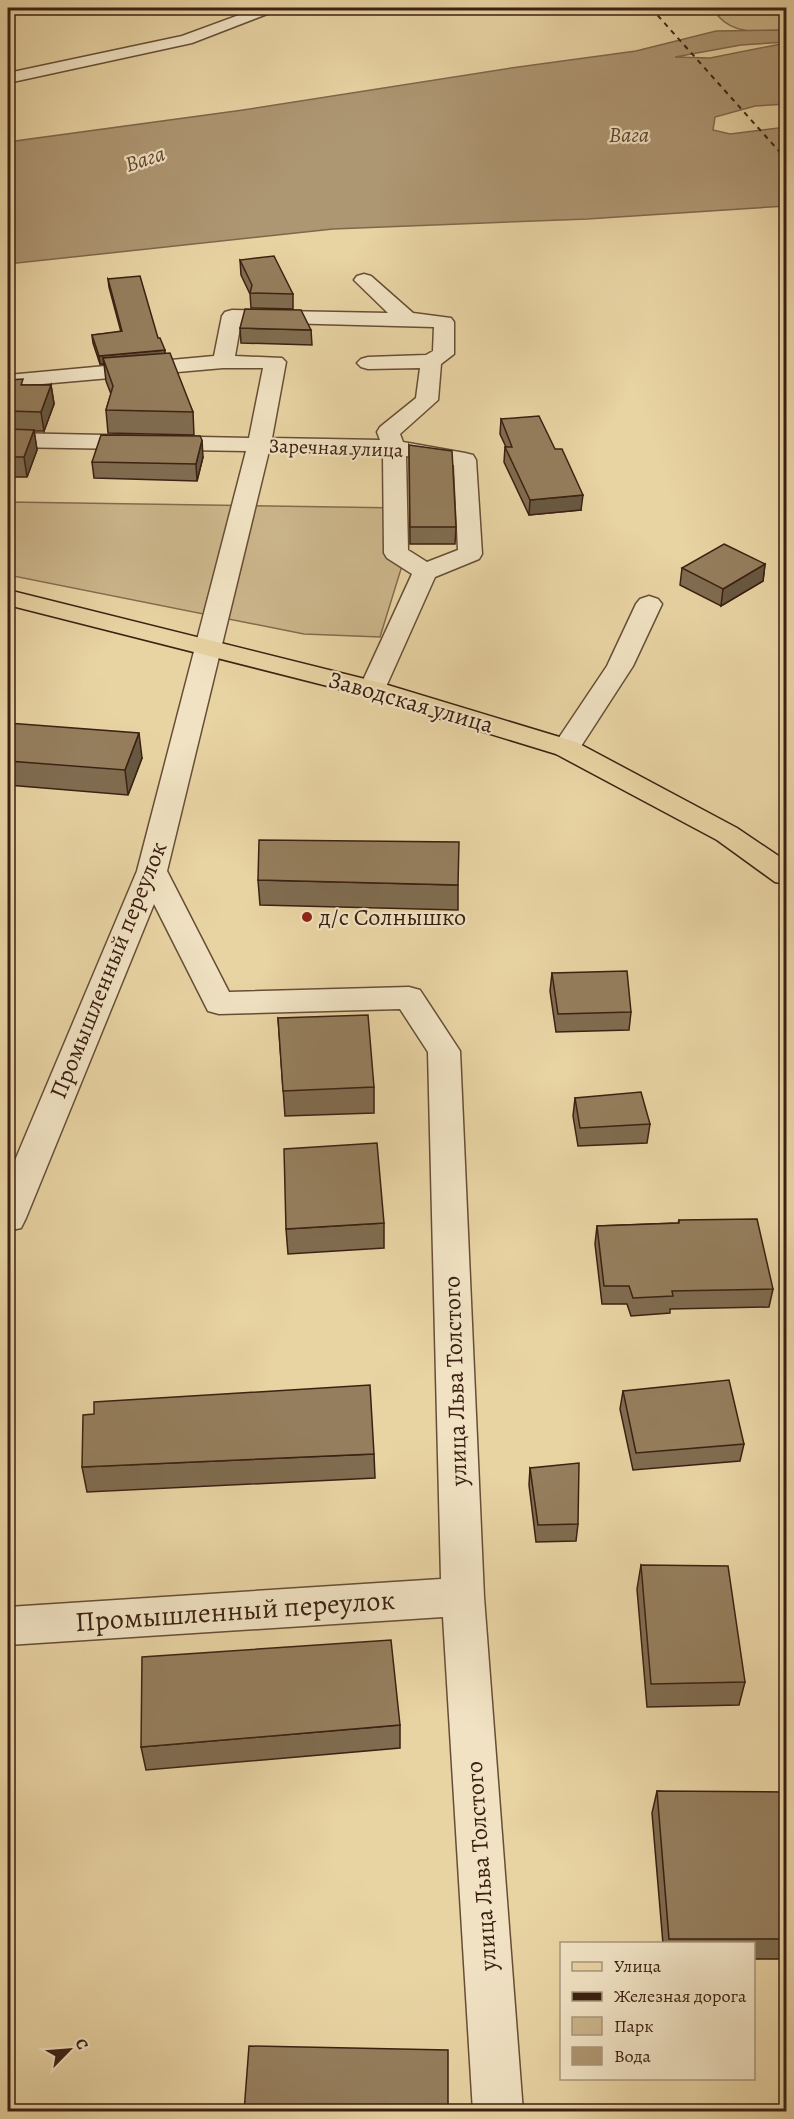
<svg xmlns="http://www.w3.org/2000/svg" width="794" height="2119" font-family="Alegreya,serif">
<rect width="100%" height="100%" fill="#e8d3a3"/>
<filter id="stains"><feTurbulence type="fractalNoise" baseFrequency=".00333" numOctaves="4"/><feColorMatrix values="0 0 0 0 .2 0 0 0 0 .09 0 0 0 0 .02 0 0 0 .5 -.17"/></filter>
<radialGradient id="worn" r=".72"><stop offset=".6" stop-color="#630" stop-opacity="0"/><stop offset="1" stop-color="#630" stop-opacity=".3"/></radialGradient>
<g fill="#cbb58a" stroke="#836b4e" stroke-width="1.5">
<path d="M729,8H786V30C762,31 736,36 718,16L732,8Z"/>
<path d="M8,502L402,508L401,569L380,637L304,634L8,575Z"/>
</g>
<path fill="#ad9672" stroke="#7f674c" stroke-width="1.5" d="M786,30V42L741,45L675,57L710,58L786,43V104L755,106L715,117L713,130L730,134L786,127V206L587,219L333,229L8,264V142L243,110L511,68L636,51L716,31Z"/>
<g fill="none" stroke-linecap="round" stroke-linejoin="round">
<g stroke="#664e36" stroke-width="3">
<g id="minor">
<path d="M258,8H278L275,11L192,43L8,83V73L182,36Z"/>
<path d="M364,274L371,276L413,313L451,318L454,322V354L441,364L438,400L400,434L403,442L465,453L473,455L476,460L482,554L479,559L435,577L385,689L381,695L372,697L363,695L359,689L412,574L387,558L384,553L383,454L269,451L167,871L229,992L409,987L420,990L460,1051L484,1597L523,2112H473L443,1617L8,1645V1607L441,1579L428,1052L400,1009L219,1014L208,1011L154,904L26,1218L21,1228L8,1231V1177L137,871L246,451L8,447V433L249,438L263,368H223L8,387V375L214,356L222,316L225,312L232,310L388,313L354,280L357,276ZM241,322L434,327L433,351L426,355L368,357L361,359L357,363L361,367L368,369L420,368L416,398L380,427L377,432L380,440L272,438L286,362L282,358L235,356ZM406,456L454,465L458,550L427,562L408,550Z"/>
<path d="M649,596L658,599L662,604L633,666L576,754L566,756L556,754L552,748L607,666L636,604L640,599Z"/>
</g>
</g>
<g stroke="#3b2112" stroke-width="3">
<path id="major" d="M8,590L381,683L576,742L737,828L786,861V884L775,882L717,840L556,754L363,695L8,605Z"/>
</g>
<use href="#minor" fill="#f0e2c3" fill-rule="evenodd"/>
<use href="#major" fill="#e8d3a3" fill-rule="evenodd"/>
<path stroke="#3b2112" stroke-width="2" stroke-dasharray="5 5" stroke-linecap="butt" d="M651,8L786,159"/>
</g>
<g fill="#806c50" stroke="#3b2112" stroke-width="1.5">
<path d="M240,260L293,294V309L251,308L250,294L241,275Z"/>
<path d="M108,279L158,338L193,412L194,435L108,433L106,410L111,394L106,381L104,364H100L93,343L92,335L121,332L109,287Z"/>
<path d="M240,328L311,330L312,345L241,343Z"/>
<path d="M8,372L13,380L23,385H51L54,404L44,431H34L37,450L27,477H8Z"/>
<path d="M501,419L581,510L529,515L504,462L505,447H506L500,434Z"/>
<path d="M409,445L456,527L455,544H410Z"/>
<path d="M203,457L197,481L94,478L92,462Z"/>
<path d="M765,564L763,581L721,606L680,585L682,568Z"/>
<path d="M8,723L142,758L128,795L8,785Z"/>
<path d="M258,880L458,885V910L260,905Z"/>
<path d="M552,973L631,1012L629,1030L556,1032L550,991Z"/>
<path d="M278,1018L374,1087V1113L285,1116Z"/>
<path d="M575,1098L650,1124L647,1143L578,1146L573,1116Z"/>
<path d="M679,1220L773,1289L769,1307L670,1309V1313L631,1316L627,1304H602L595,1244L597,1226L678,1223Z"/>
<path d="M384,1223V1248L288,1254L286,1229Z"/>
<path d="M623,1391L744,1444L740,1461L633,1470L620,1409Z"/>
<path d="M374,1454L375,1478L87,1492L82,1467Z"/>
<path d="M530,1468L578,1524L576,1541L536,1542L529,1485Z"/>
<path d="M641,1565L745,1682L739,1705L647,1707L637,1589Z"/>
<path d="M400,1725V1748L146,1770L141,1747Z"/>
<path d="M657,1791L786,1805V1959H753V1944H663L652,1813Z"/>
</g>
<g fill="#685841" stroke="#3b2112" stroke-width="1.5">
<path d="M165,350V358H103L104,364H100L99,356Z"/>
<path d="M51,385L54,404L44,431L41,412Z"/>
<path d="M34,430L37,450L27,477L24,457Z"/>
<path d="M202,440L203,457L197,481L196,464Z"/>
<path d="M583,495L581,510L529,515L530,500Z"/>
<path d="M765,564L763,581L721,606L723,589Z"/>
<path d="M139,733L142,758L128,795L125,770Z"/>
</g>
<g fill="#957e5d" stroke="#3b2112" stroke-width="1.5">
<path d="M274,256L293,294L250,293L252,285L240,260Z"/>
<path d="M140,276L158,338H160L165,350L99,356L92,335L122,331L108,279Z"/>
<path d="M245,309L301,310L311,330L240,328Z"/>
<path d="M170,353L193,412L106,410L113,386L103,358Z"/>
<path d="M12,371L9,380L23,379L21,385H51L41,412L8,411V372Z"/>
<path d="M539,416L555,449H562L583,495L530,500L505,447H512L501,419Z"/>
<path d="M8,429L34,430L24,457H8Z"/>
<path d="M101,435L200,436L202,440L196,464L92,462Z"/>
<path d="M409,445L452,451L456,527H410Z"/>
<path d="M724,544L765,564L723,589L682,568Z"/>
<path d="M8,723L139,733L125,770L8,761Z"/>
<path d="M259,840L459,842L458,885L258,880Z"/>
<path d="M627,971L631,1012L558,1014L552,973Z"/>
<path d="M368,1015L374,1087L283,1091L278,1018Z"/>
<path d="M641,1092L650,1124L580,1128L575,1098Z"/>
<path d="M377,1143L384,1223L286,1229L284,1149Z"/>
<path d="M757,1219L773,1289L672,1291L673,1296L633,1298L629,1286H604L597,1226L679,1223V1220Z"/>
<path d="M729,1380L744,1444L636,1453L623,1391Z"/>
<path d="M370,1385L374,1454L82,1467L83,1415L94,1414V1402Z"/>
<path d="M579,1463L578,1524L538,1525L530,1468Z"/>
<path d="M641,1565L728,1566L745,1682L651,1684Z"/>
<path d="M391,1640L400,1725L141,1747L142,1657Z"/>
<path d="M657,1791L785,1792L786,1805V1939H669Z"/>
<path d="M249,2046L448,2050V2112H244Z"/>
</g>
<circle fill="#8f2418" stroke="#f0e2c3" stroke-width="2" cx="307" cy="917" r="6"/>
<g text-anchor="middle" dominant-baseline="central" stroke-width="4.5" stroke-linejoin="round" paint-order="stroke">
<g font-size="20" fill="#3b2112" stroke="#f0e2c3">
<text transform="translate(336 448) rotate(2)">Заречная улица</text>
</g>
<g font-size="22" font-style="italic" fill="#5d442f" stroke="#f0e2c3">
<text x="629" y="135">Вага</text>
<text transform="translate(145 159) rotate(-18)">Вага</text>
</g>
<g font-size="24" fill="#3b2112" stroke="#f0e2c3">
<text transform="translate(411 702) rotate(16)">Заводская улица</text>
<text transform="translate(108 970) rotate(-68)">Промышленный переулок</text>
<text transform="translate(455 1381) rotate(-92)">улица Льва Толстого</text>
<text transform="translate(481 1866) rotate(-94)">улица Льва Толстого</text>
</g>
<g font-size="24" fill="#3b2112" stroke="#f0e2c3" text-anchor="start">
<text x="319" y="917">д/с Солнышко</text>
</g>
<g font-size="28" fill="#3b2112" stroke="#f0e2c3">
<text transform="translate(235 1611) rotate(-4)">Промышленный переулок</text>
</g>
</g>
<rect width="794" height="2119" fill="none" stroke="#e8d3a3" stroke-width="30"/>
<rect x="9" y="9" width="776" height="2101" fill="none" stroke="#3b2112" stroke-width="3"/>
<rect x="15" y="15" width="764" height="2089" fill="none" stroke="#3b2112" stroke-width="1.5"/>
<rect x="560" y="1942" width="195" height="138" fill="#f0e2c3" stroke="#a8957c" stroke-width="1.5"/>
<rect x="572" y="1962" width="30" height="9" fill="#e8d3a3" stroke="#a8957c" stroke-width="1.5"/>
<text x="614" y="1972" font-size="18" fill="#3b2112">Улица</text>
<rect x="572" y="1992" width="30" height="9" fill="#3b2112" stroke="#a8957c" stroke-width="1.5"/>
<text x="614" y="2002" font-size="18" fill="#3b2112">Железная дорога</text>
<rect x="572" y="2017" width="30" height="18" fill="#cbb58a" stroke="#a8957c" stroke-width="1.5"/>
<text x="614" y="2032" font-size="18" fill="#3b2112">Парк</text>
<rect x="572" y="2047" width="30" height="18" fill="#ad9672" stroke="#a8957c" stroke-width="1.5"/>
<text x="614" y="2062" font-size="18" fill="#3b2112">Вода</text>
<g transform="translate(69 2050) rotate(65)" stroke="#f0e2c3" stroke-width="4.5" paint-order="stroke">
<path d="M0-4.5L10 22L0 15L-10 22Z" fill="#3b2112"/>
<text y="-9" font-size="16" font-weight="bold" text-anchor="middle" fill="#3b2112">С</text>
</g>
<rect width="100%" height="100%" filter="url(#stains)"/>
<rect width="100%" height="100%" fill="url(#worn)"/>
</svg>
